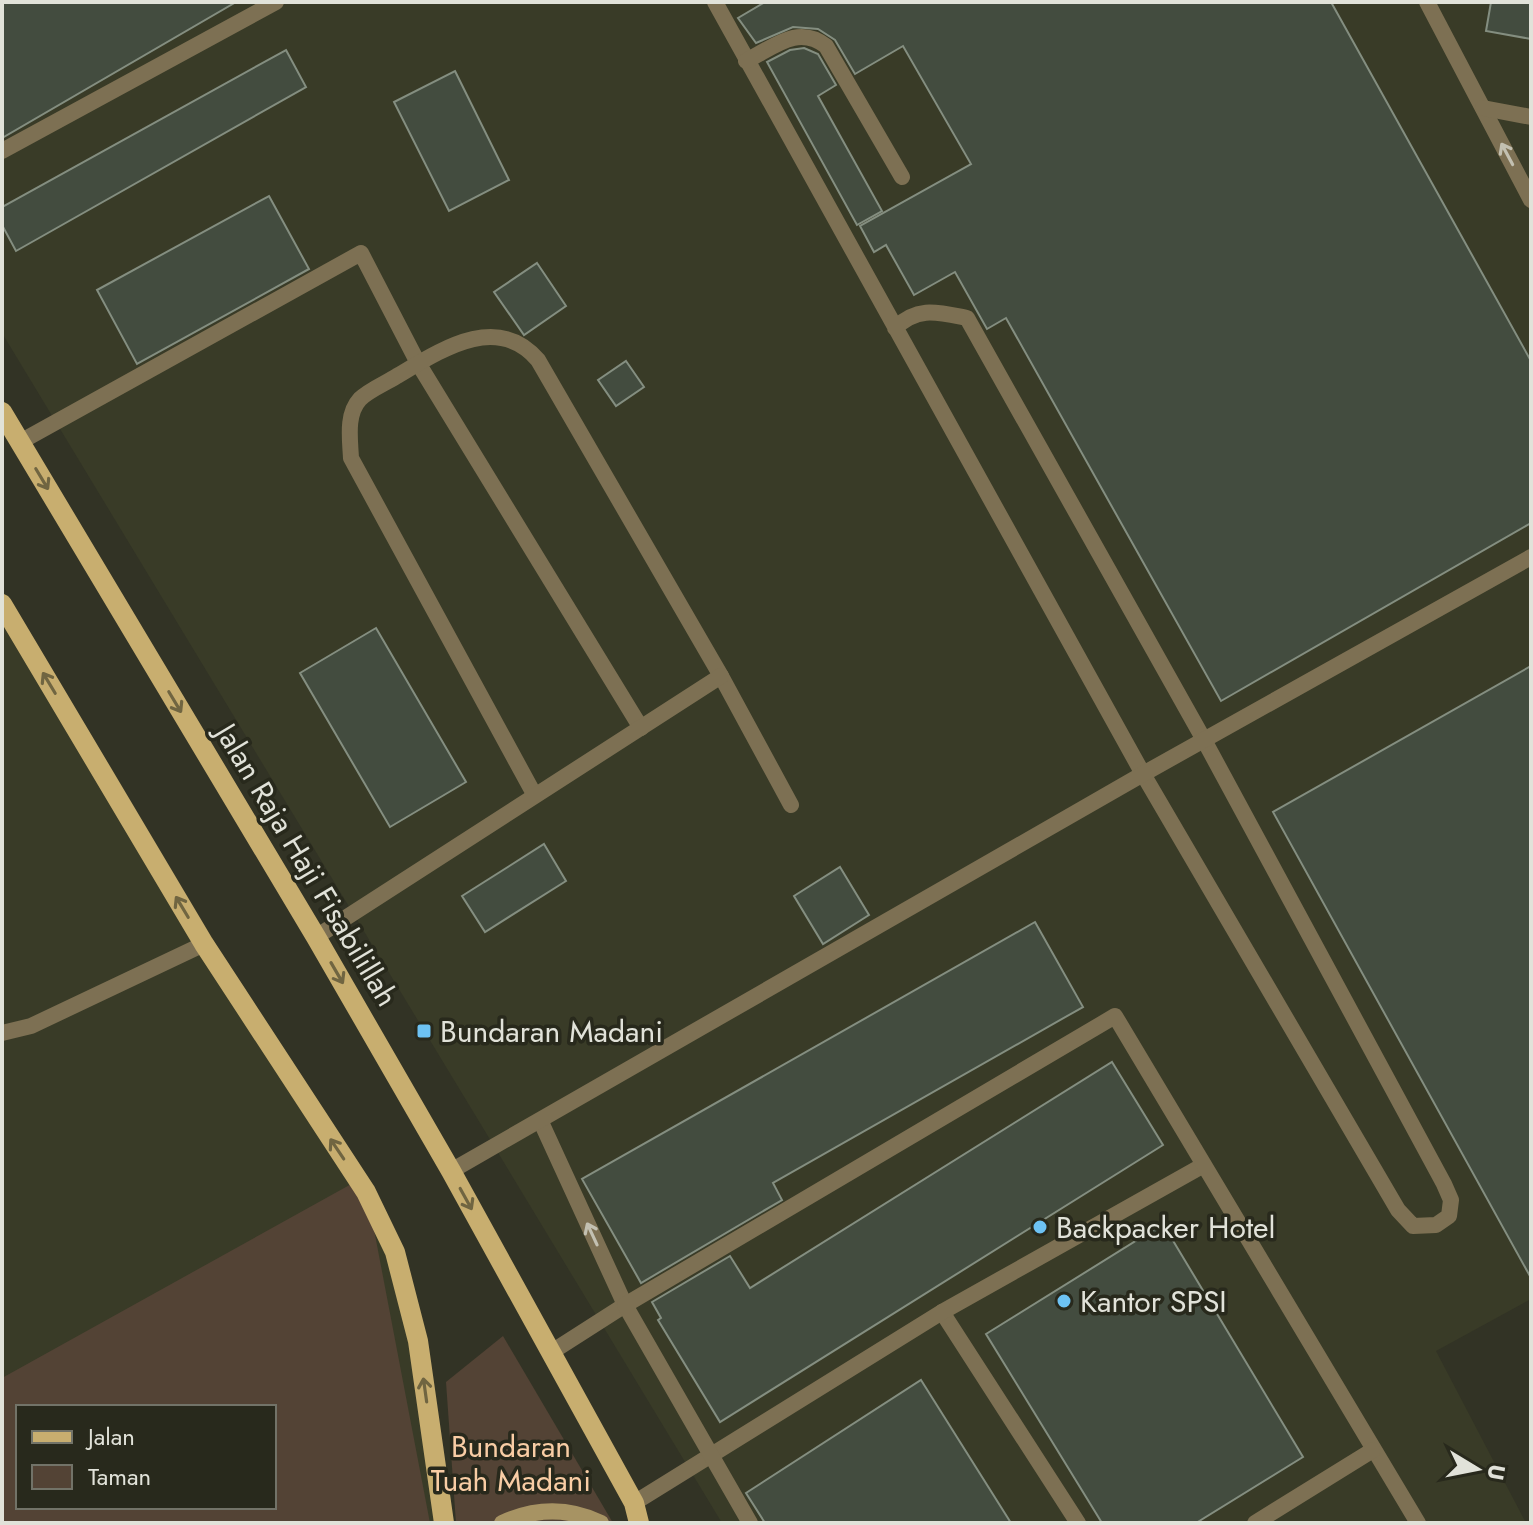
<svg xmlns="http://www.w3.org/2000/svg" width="1533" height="1525" font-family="Jost,sans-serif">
<rect width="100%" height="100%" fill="#323325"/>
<g fill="#393b27" fill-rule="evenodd">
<path d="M2,2H1531V1299L1436,1351L1526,1523H722L2,333Z"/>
<path d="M2,604L395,1252L444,1523H2ZM18,1407H274V1507H18Z"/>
</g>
<g fill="#534335" fill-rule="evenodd">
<path d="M364,1177L430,1523H2V1378ZM18,1407H274V1507H18Z"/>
<path d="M503,1336L613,1523H456L446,1382Z"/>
</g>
<g fill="#434c3f" stroke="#848e80" stroke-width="2">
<path d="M2,2H236L2,138Z"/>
<path d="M765,2H1331L1531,361V523L1221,701L1006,318L987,329L955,272L914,295L886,245L874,252L860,226L971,164L903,46L855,74L835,40L818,29L793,27L756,43L738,18Z"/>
<path d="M1491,2H1531V39L1486,31Z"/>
<path d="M804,48L818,54L836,85L818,96L882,211L857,225L767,62L790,50Z"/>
<path d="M286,50L306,87L16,251L2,225V207Z"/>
<path d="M455,71L509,180L449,211L394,102Z"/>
<path d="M269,196L309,269L137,364L97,290Z"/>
<path d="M537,263L566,306L524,335L494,292Z"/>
<path d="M626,361L644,387L616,406L598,380Z"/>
<path d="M376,628L466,782L390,827L300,673Z"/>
<path d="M1531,666V1278L1273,812Z"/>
<path d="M544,844L566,881L485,932L462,896Z"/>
<path d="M840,867L869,915L823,944L794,896Z"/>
<path d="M1035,922L1083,1007L773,1183L782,1200L641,1283L582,1179Z"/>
<path d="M1112,1062L1163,1145L720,1422L658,1320L661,1318L652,1302L730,1256L750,1288Z"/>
<path d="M1163,1224L1303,1457L1196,1523H1102L986,1334Z"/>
<path d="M921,1380L1011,1523H765L746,1493Z"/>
</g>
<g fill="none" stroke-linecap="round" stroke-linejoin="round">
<g stroke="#7d7053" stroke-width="16">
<path d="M715,2L1143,774L1398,1210L1413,1226L1436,1225L1449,1216L1451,1200L1444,1184L1204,740L967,318C937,312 918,306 895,328"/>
<path d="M1427,2L1531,200"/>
<path d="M746,61C774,47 798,24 826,46L902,177"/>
<path d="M1483,108L1531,117"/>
<path d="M2,151L276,2"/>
<path d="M20,442L361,253L418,363L641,728"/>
<path d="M534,794L351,458C350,439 346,414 360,399C369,390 386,383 397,376C441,350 497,312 538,360L721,676L791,805"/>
<path d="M316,937L721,676"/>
<path d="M2,1033L31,1026L204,944"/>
<path d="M541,1122L625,1305L550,1353"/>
<path d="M451,1171L1143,774L1531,557"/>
</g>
<g stroke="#7d7053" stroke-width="16">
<path d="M942,1312L1078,1523"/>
<path d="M634,1503L942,1312L1202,1166"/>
<path d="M750,1523L625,1305L1115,1016L1418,1523"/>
<path d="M1255,1523L1373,1450"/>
</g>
<path stroke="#a79363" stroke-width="16" d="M502,1523C535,1508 568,1507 601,1523"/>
<g stroke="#c8ae6f" stroke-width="20">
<path d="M2,412L316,937L451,1171L634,1503L639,1523"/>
<path d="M2,604L204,944L366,1192L395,1252L418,1341L444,1523"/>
</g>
</g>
<defs><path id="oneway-shaft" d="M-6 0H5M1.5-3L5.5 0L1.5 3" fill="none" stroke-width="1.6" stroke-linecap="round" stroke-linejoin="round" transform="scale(2)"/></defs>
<g stroke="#c3c0b1">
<use href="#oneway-shaft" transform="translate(1507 154) rotate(-118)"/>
<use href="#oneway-shaft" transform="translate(592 1234) rotate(-115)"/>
</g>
<g stroke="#706541">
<use href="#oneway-shaft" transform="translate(42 479) rotate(59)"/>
<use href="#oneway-shaft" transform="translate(49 683) rotate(-121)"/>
<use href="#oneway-shaft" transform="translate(175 702) rotate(59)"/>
<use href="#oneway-shaft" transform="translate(182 907) rotate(-121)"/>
<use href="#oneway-shaft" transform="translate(337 973) rotate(60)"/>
<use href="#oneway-shaft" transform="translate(337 1149) rotate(-124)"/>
<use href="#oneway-shaft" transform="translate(466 1199) rotate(61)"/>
<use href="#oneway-shaft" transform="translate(425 1390) rotate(-98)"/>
</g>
<g fill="#6dc2f3" stroke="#28291c" stroke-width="3">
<rect x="416" y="1023" width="16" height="16" rx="4"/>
<circle cx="1040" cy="1227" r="8"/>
<circle cx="1064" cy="1301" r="8"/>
</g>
<g text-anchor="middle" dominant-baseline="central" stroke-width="7" stroke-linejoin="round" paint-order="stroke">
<g font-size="30" fill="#e1e2d9" stroke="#28291c">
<text transform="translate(307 865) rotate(59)">Jalan Raja Haji Fisabilillah</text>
</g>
<g font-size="30" fill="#e1e2d9" stroke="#28291c" text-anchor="start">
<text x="440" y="1031">Bundaran Madani</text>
<text x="1056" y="1227">Backpacker Hotel</text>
<text x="1080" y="1301">Kantor SPSI</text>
</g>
<g font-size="30" fill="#f9cda5" stroke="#28291c">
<text x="511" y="1446">Bundaran<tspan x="511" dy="34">Tuah Madani</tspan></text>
</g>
</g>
<rect width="1533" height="1525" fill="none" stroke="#e1e2d9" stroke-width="8"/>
<rect x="16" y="1405" width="260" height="104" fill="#28291c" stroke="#727368" stroke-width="2"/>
<rect x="32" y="1431" width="40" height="12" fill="#c8ae6f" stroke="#727368" stroke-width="2"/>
<text x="88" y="1445" font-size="24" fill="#e1e2d9">Jalan</text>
<rect x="32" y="1465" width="40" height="24" fill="#534335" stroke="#727368" stroke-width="2"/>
<text x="88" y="1485" font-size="24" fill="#e1e2d9">Taman</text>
<g transform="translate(1477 1469) rotate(100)" stroke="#28291c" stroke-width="6" paint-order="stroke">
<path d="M0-6L14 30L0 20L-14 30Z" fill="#e1e2d9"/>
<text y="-12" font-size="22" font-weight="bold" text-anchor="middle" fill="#e1e2d9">U</text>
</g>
</svg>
